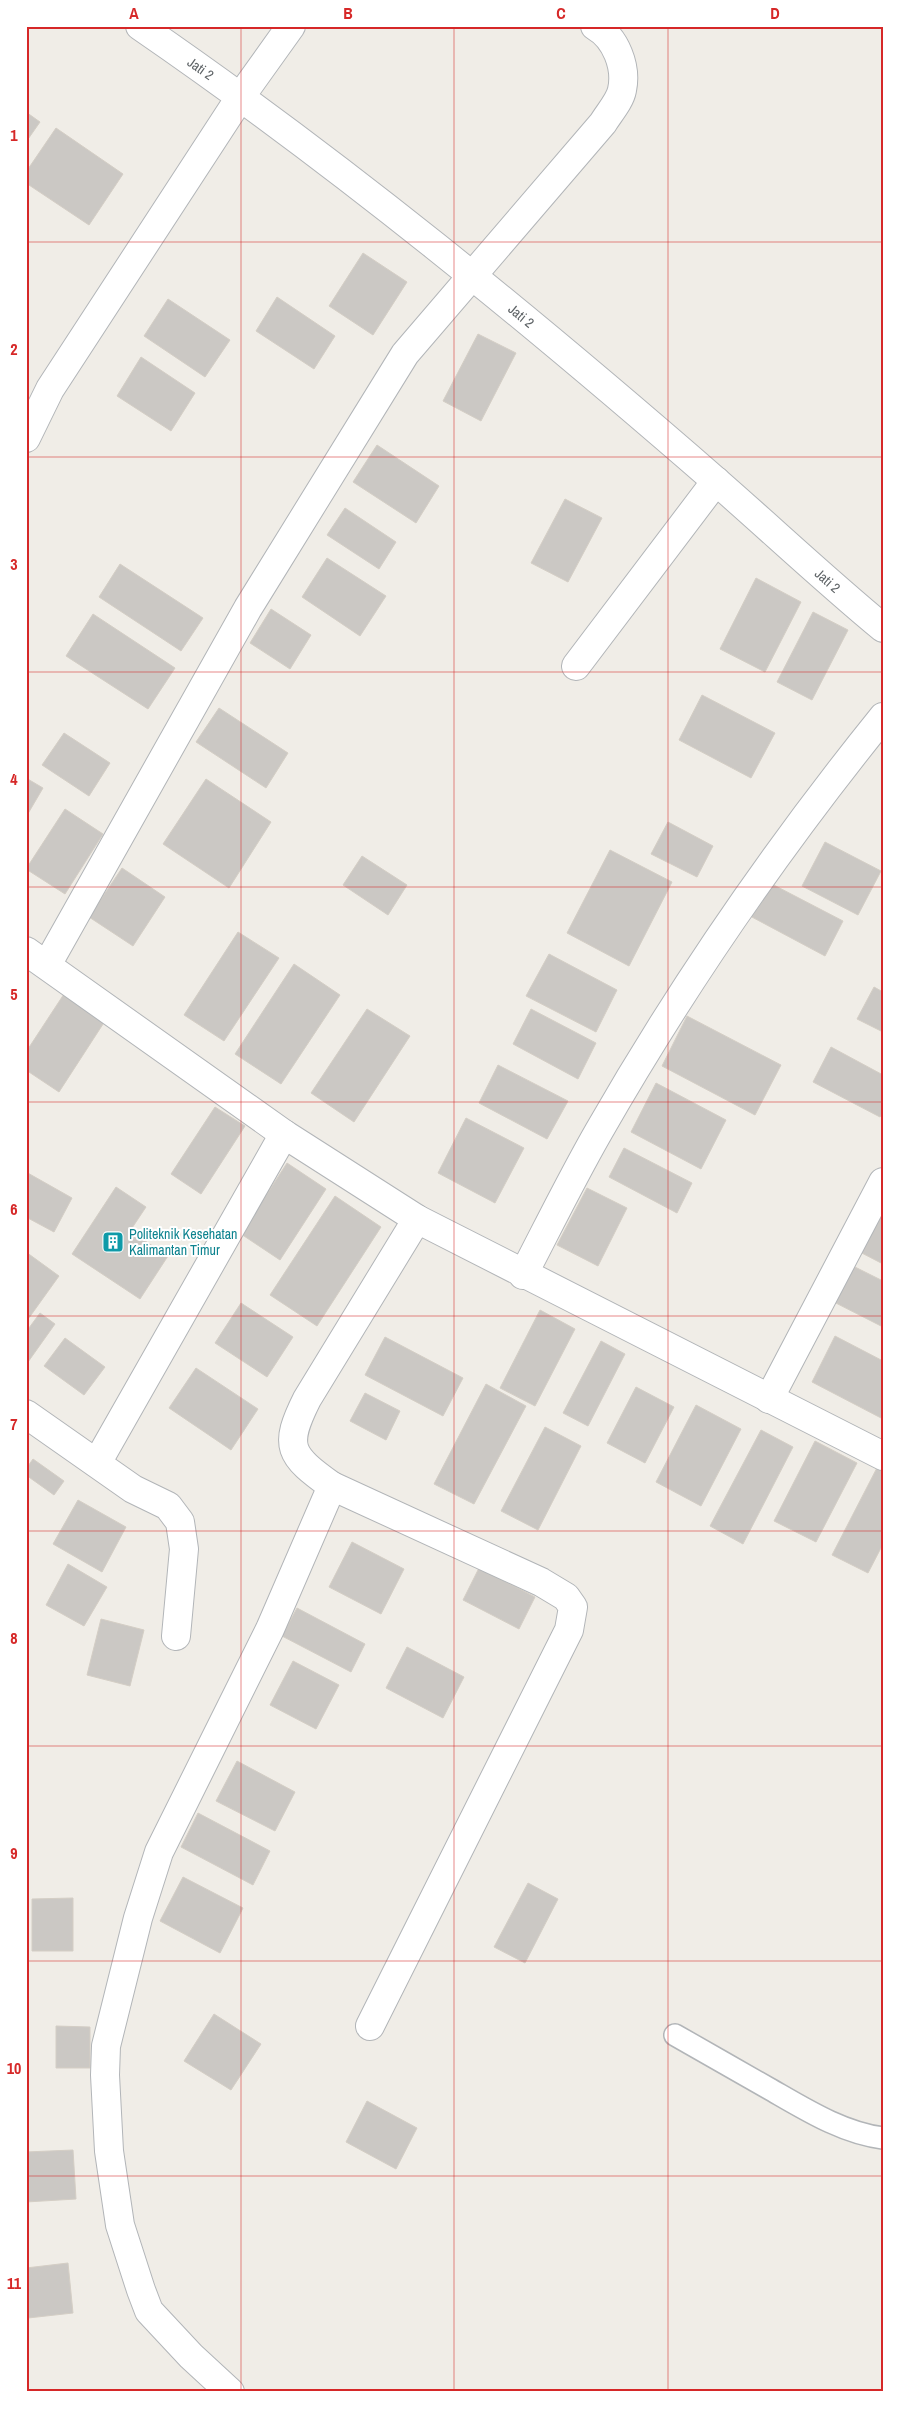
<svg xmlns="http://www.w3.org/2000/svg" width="909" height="2418" font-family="'Archivo Narrow',sans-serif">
<rect width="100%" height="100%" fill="#f0ede7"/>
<g fill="#cbc8c4" stroke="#d4cec5">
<path d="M26,112L40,122L26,142Z"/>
<path d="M56,128L123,174L89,225L26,183V172Z"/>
<path d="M363,253L407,282L373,335L329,306Z"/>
<path d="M277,297L335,336L314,369L256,331Z"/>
<path d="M168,299L230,340L205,377L144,336Z"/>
<path d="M478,334L516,353L481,421L443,401Z"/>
<path d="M141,357L195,393L171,431L117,396Z"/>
<path d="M377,445L439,486L416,523L353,482Z"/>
<path d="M565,499L602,518L568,582L531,563Z"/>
<path d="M345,508L396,542L379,569L327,535Z"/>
<path d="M327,558L386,596L360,636L302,597Z"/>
<path d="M120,564L203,618L181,651L99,597Z"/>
<path d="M756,578L801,602L765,672L720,649Z"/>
<path d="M271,609L311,635L290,669L250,643Z"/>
<path d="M813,612L848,630L812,700L777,682Z"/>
<path d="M93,614L175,668L148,709L66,656Z"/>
<path d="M702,695L775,733L751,778L679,740Z"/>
<path d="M219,708L288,753L266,788L196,742Z"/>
<path d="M64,733L110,763L89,796L42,765Z"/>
<path d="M26,778L43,788L26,817Z"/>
<path d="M206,779L271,822L229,888L163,844Z"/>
<path d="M65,809L103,834L65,894L26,869Z"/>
<path d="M668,822L713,846L697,877L651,854Z"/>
<path d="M825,842L881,871L858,915L802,886Z"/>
<path d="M610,850L672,882L629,966L567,933Z"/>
<path d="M362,856L407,885L388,915L343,885Z"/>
<path d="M122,868L165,897L133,946L89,917Z"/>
<path d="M768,882L843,921L825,956L750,916Z"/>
<path d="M238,932L279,958L224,1041L184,1015Z"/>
<path d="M549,954L617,990L596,1032L526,996Z"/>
<path d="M294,964L340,995L281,1084L235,1054Z"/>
<path d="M874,987L883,992V1032L857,1019Z"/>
<path d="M64,994L105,1021L59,1092L26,1070V1052Z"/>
<path d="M367,1009L410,1036L354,1122L311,1093Z"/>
<path d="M531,1009L596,1043L578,1079L513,1044Z"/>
<path d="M687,1016L781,1065L755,1115L662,1066Z"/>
<path d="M831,1047L883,1075V1113L880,1117L813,1082Z"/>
<path d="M498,1065L568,1101L547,1139L479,1103Z"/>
<path d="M656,1083L726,1120L701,1169L631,1132Z"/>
<path d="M215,1107L245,1126L201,1194L171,1174Z"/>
<path d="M466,1118L524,1148L495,1203L438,1173Z"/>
<path d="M624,1148L692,1183L677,1213L609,1177Z"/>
<path d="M287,1163L326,1189L280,1260L241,1234Z"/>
<path d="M26,1172L72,1198L54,1232L26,1217Z"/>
<path d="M116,1187L146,1207L130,1231L168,1256L140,1299L72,1254Z"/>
<path d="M587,1188L627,1208L598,1266L557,1245Z"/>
<path d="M335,1196L381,1227L317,1326L270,1295Z"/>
<path d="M883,1212V1264L856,1250Z"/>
<path d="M26,1252L59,1276L26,1322Z"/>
<path d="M849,1264L883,1281V1327L830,1300Z"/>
<path d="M241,1303L293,1337L267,1377L215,1343Z"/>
<path d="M540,1310L575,1329L535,1406L500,1388Z"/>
<path d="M40,1313L55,1324L28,1362L26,1361V1332Z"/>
<path d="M835,1336L883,1361V1419L812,1382Z"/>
<path d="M385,1337L463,1378L443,1416L365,1375Z"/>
<path d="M65,1338L105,1367L84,1395L44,1366Z"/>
<path d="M601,1341L625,1354L588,1426L563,1413Z"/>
<path d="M196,1368L258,1409L231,1450L169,1408Z"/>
<path d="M486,1384L526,1406L474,1504L434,1484Z"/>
<path d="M636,1387L674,1407L645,1463L607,1443Z"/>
<path d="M365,1393L400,1411L386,1440L350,1421Z"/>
<path d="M696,1405L741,1429L701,1506L656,1482Z"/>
<path d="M545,1427L581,1446L538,1530L501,1511Z"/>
<path d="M761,1430L793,1447L743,1544L710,1526Z"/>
<path d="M815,1441L857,1463L816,1542L774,1521Z"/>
<path d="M33,1459L64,1481L54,1495L26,1475V1469Z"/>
<path d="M880,1462L883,1464V1544L868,1573L832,1555Z"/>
<path d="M78,1500L126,1527L102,1572L53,1544Z"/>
<path d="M352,1542L404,1569L381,1614L329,1587Z"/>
<path d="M68,1564L107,1587L84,1626L46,1605Z"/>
<path d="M479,1568L535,1597L519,1629L463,1600Z"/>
<path d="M297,1608L365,1644L351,1672L282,1636Z"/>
<path d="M101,1619L144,1630L130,1686L87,1675Z"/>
<path d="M407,1647L464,1677L443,1718L386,1688Z"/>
<path d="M293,1661L339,1685L316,1729L270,1705Z"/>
<path d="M237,1761L295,1792L275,1831L216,1801Z"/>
<path d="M198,1813L270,1851L253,1885L181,1847Z"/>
<path d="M183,1877L243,1908L220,1953L160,1921Z"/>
<path d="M528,1883L558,1899L525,1963L494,1947Z"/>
<path d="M73,1898V1951H32V1899Z"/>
<path d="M214,2014L261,2044L231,2090L184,2061Z"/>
<path d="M56,2026L90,2027V2068H56Z"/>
<path d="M367,2101L417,2128L396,2169L346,2142Z"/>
<path d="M73,2150L76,2199L26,2202V2152Z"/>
<path d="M68,2263L73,2313L28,2318L26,2268Z"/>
</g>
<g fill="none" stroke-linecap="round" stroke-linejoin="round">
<g stroke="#b2b5b8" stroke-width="24">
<path id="service" d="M675,2035C706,2053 737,2070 768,2088C803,2108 842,2133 883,2138"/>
</g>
<g stroke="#b2b5b8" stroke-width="30">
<g id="minor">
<path id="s1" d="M140,26C342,165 532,321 717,482C772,530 826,581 883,628"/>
<path d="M26,438L50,389L241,96L291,26"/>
<path d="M576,666L716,481"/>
<path d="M26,951L284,1134L417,1219L883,1456"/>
<path d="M47,965L248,608L405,354L603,123C609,113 620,101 622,90C627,67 616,38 595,26"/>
<path d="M523,1275C548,1227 572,1178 599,1131C682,986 778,847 883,717"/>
<path d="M769,1399L883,1182"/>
<path d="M26,1414L133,1489L168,1506L180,1522L184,1549L176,1636"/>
<path d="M97,1463L284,1134"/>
<path d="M332,1486L541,1582L566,1597L573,1607L569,1630L370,2026"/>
<path d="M230,2392L191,2356L149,2311L141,2290L120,2225L109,2151L105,2075L106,2046L138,1918L159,1852L270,1629L332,1486C289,1455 283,1447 307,1399L417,1219"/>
</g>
</g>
<use href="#service" stroke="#fff" stroke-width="21"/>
<use href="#minor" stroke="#fff" stroke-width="28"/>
</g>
<path fill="none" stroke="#d62828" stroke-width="1" stroke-opacity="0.55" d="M241,26V2392M454,26V2392M668,26V2392M26,242H883M26,457H883M26,672H883M26,887H883M26,1102H883M26,1316H883M26,1531H883M26,1746H883M26,1961H883M26,2176H883"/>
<defs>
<g id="building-square" transform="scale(1.125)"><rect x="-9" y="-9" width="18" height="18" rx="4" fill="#0f9aa8" stroke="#fff"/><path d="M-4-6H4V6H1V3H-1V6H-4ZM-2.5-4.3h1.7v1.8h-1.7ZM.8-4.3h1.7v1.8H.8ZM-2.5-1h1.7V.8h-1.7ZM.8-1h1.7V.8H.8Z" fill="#fff"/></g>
</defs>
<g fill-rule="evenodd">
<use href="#building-square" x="113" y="1242"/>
</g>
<g text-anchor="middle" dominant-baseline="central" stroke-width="4" stroke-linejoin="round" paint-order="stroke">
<g font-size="14" fill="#5e6366" stroke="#fff">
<text stroke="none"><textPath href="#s1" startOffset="74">Jati 2</textPath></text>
<text stroke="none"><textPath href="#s1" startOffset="479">Jati 2</textPath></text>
<text stroke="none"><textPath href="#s1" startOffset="884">Jati 2</textPath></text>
</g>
<g font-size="14" fill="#0d838f" stroke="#fff" text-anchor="start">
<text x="129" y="1234">Politeknik Kesehatan<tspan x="129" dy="16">Kalimantan Timur</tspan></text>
</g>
</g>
<rect width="909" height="2418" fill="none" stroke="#ffffff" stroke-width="55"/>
<rect x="28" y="28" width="854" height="2362" fill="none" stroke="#d62828" stroke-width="2"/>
<g font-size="16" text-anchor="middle" font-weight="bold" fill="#d62828">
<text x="134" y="19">A</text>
<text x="348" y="19">B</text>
<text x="561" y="19">C</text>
<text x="775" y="19">D</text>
<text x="14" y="141">1</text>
<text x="14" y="355">2</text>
<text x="14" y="570">3</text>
<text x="14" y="785">4</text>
<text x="14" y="1000">5</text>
<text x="14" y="1215">6</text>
<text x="14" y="1430">7</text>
<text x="14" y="1644">8</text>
<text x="14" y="1859">9</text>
<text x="14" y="2074">10</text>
<text x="14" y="2289">11</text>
</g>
</svg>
